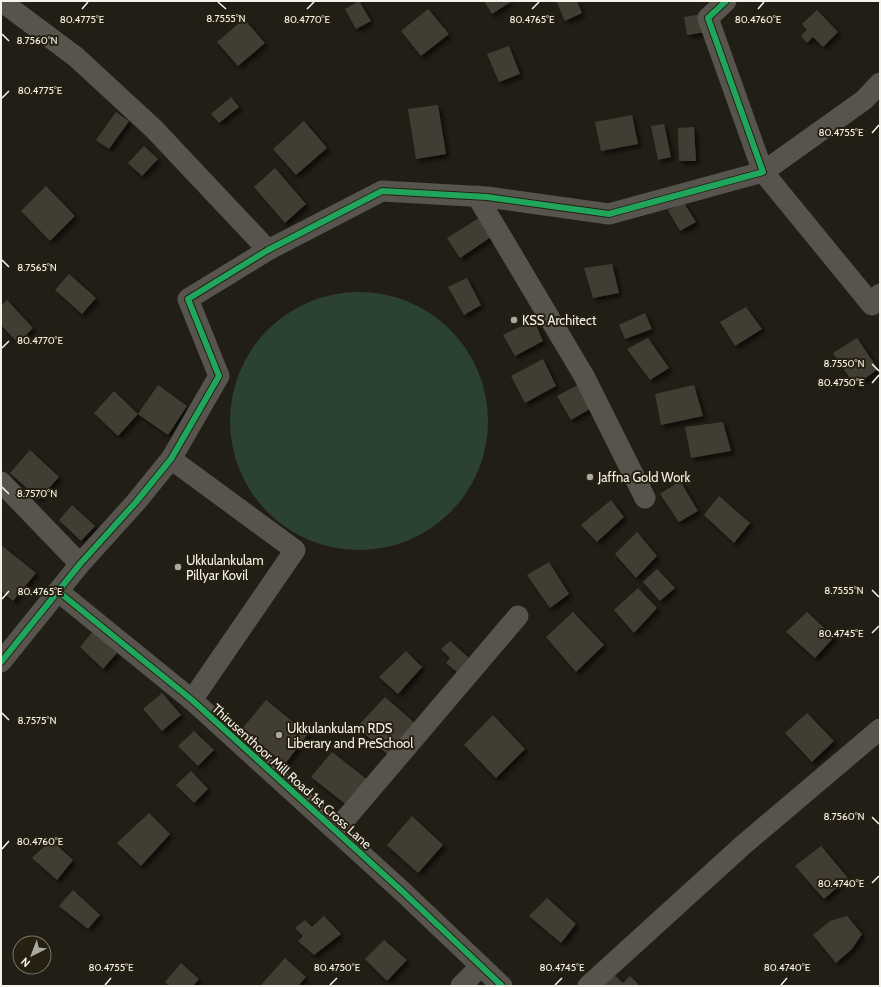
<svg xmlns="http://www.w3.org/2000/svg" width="881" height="987" font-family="Cabin,sans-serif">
<defs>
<filter id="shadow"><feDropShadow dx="3.5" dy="3.5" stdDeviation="2" flood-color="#0009"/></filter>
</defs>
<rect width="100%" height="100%" fill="#211e16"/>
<circle fill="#2b4233" cx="359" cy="421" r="129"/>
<g fill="#423e32" filter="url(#shadow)">
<path d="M359,1L371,21L356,29L345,9Z"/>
<path d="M484,1H512L492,14Z"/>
<path d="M556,1H577L582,13L565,21Z"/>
<path d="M428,9L449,34L421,56L401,31Z"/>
<path d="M817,10L838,32L823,47L813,37L807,43L801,36L807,30L802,24Z"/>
<path d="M703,14L706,32L687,35L684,17Z"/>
<path d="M244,19L265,43L238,66L217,42Z"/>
<path d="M509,46L520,74L499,82L487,54Z"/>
<path d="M231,97L239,107L219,123L211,114Z"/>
<path d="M438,105L446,154L416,159L408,109Z"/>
<path d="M116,112L129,121L109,149L96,140Z"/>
<path d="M632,115L638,144L601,151L595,122Z"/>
<path d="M304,121L327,148L296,175L273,149Z"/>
<path d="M664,124L671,157L658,160L651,126Z"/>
<path d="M694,127L696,161H679L678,128Z"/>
<path d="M144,146L158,159L142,176L128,163Z"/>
<path d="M275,168L306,204L285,223L254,187Z"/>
<path d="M46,186L75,216L50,241L21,211Z"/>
<path d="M684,203L696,222L680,231L668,210Z"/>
<path d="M479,218L491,237L460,258L447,238Z"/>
<path d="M612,264L619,293L593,298L584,268Z"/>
<path d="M69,274L96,298L82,314L55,290Z"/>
<path d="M467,278L481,305L464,315L448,287Z"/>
<path d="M7,300L33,328L18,343L1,325V306Z"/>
<path d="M746,307L762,329L735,346L720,322Z"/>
<path d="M645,313L652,329L625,339L619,325Z"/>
<path d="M534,320L543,341L515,356L503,335Z"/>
<path d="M648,338L669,368L650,380L627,349Z"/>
<path d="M857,338L878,369L855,386L833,353Z"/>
<path d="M543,359L556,386L525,403L511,376Z"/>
<path d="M158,385L187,406L168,435L138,414Z"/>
<path d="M578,385L590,409L571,420L557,396Z"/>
<path d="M694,385L703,416L661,425L655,394Z"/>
<path d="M114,391L138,414L118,436L94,413Z"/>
<path d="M723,422L731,451L691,458L685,427Z"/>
<path d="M30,450L59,477L39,499L10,473Z"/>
<path d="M680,481L698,511L679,522L660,494Z"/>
<path d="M719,496L750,523L734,543L704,515Z"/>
<path d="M611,500L624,517L597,542L581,525Z"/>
<path d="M72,505L95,526L81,541L59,520Z"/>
<path d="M637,532L657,556L636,578L615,554Z"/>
<path d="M1,545L36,573L13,601L1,591Z"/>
<path d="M549,562L569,594L550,608L527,575Z"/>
<path d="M657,569L675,588L660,601L643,582Z"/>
<path d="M638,588L657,608L634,633L614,610Z"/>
<path d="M573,612L604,645L576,672L546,637Z"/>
<path d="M807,612L834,637L815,658L786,632Z"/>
<path d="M94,630L117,653L103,669L80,647Z"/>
<path d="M450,641L469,658L457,672L446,663L450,658L441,649Z"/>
<path d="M406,651L422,667L398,694L379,677Z"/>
<path d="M162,693L181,715L162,731L143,709Z"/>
<path d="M385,697L417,725L389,756L357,727Z"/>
<path d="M266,700L308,734L285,764L242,729Z"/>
<path d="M807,713L834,741L812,762L785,733Z"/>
<path d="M493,715L525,749L496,778L464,745Z"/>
<path d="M194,731L214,750L198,766L178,746Z"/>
<path d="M332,752L369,781L348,806L311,777Z"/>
<path d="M191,771L208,789L194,803L176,785Z"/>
<path d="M149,813L170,834L141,866L117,843Z"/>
<path d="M412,816L443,845L418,873L387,845Z"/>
<path d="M51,840L73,860L57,880L32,858Z"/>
<path d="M821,846L848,878L824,899L795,866Z"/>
<path d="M73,890L100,915L88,929L59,906Z"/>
<path d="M547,898L576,924L561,943L529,916Z"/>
<path d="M324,916L341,934L314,955L298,941L303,936L295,928L305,920L312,927Z"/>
<path d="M847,916L862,934L852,949L836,963L813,935L830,921Z"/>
<path d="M384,940L407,960L387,981L365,959Z"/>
<path d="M285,958L306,977L298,986H262L261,985Z"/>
<path d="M181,963L199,979L193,986H169L165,982Z"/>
<path d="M614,975L623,983L630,976L640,986H604L603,985Z"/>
</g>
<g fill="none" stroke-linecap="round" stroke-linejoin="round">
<g stroke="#57544d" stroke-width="21">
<path d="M1,1L76,57L154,129L268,250"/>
<path d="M880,83L864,100L763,172L872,305L880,294"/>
<path d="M477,196L584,376L645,498"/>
<path d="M171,459L295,550L192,700"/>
<path d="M1,482L80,564"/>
<path d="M59,592L192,700L403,892L502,986"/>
<path d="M1,662L80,564L136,502L171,459L219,376L188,299L268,250L382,191L487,197L609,214L763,172L708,18L726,1"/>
<path d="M336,830L518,616"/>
<path d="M461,986L481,966"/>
<path d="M588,986L742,846L880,729"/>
</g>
<g stroke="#262011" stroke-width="8">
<g id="cycleway">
<path d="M59,592L192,700L403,892L502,986"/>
<path d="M1,662L80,564L136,502L171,459L219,376L188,299L268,250L382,191L487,197L609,214L763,172L708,18L726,1"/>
</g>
</g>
<use href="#cycleway" stroke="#20a55d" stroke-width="6"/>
</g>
<path fill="none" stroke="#f6f2e9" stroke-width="1.5" d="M218,2L226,9M82,9L88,2M307,9L314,2M532,9L539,2M758,9L764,2M2,34L9,41M2,98L9,91M872,133L879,125M2,260L9,267M2,348L9,341M872,364L879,371M872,383L879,375M2,487L9,494M872,590L879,597M2,599L9,591M872,633L879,626M2,713L9,720M872,817L879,824M2,849L9,841M872,883L879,876M105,985L111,978M330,985L337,978M555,985L562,978M781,985L787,978"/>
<g fill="#aba89f" stroke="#262011" stroke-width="1.5">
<circle cx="514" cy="320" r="4"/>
<circle cx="590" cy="477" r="4"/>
<circle cx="178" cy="567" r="4"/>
<circle cx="279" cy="735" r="4"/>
</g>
<g text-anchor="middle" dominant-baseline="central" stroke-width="4" stroke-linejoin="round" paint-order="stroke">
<g font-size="13" fill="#f6f2e9" stroke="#262011" text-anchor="start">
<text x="522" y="320">KSS Architect</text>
<text x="598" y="477">Jaffna Gold Work</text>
<text x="186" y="560">Ukkulankulam<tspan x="186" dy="15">Pillyar Kovil</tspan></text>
<text x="287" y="728">Ukkulankulam RDS<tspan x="287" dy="15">Liberary and PreSchool</tspan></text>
</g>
<g font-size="13" fill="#f6f2e9" stroke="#262011">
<text transform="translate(292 776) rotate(42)">Thirusenthoor Mill Road 1st Cross Lane</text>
</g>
</g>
<g font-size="10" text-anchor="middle" fill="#f6f2e9" stroke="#262011" stroke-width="4" stroke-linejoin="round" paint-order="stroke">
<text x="226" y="22">8.7555°N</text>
<text x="82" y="23">80.4775°E</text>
<text x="307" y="23">80.4770°E</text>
<text x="532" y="23">80.4765°E</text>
<text x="758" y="23">80.4760°E</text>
<text x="37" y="44">8.7560°N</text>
<text x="40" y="94">80.4775°E</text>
<text x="841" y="136">80.4755°E</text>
<text x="37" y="271">8.7565°N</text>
<text x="40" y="344">80.4770°E</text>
<text x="844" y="367">8.7550°N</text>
<text x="841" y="386">80.4750°E</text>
<text x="37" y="497">8.7570°N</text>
<text x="844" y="594">8.7555°N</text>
<text x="40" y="595">80.4765°E</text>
<text x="841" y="637">80.4745°E</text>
<text x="37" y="724">8.7575°N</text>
<text x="844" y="820">8.7560°N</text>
<text x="40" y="845">80.4760°E</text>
<text x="841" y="887">80.4740°E</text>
<text x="111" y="971">80.4755°E</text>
<text x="337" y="971">80.4750°E</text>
<text x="562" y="971">80.4745°E</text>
<text x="787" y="971">80.4740°E</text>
</g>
<rect width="881" height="987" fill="none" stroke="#f6f2e9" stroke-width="4"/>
<g transform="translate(32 955) rotate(222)"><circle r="19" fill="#262011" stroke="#797467"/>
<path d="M0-3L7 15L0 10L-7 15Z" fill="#aba89f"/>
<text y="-6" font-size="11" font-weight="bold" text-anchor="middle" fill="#f6f2e9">N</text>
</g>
</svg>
